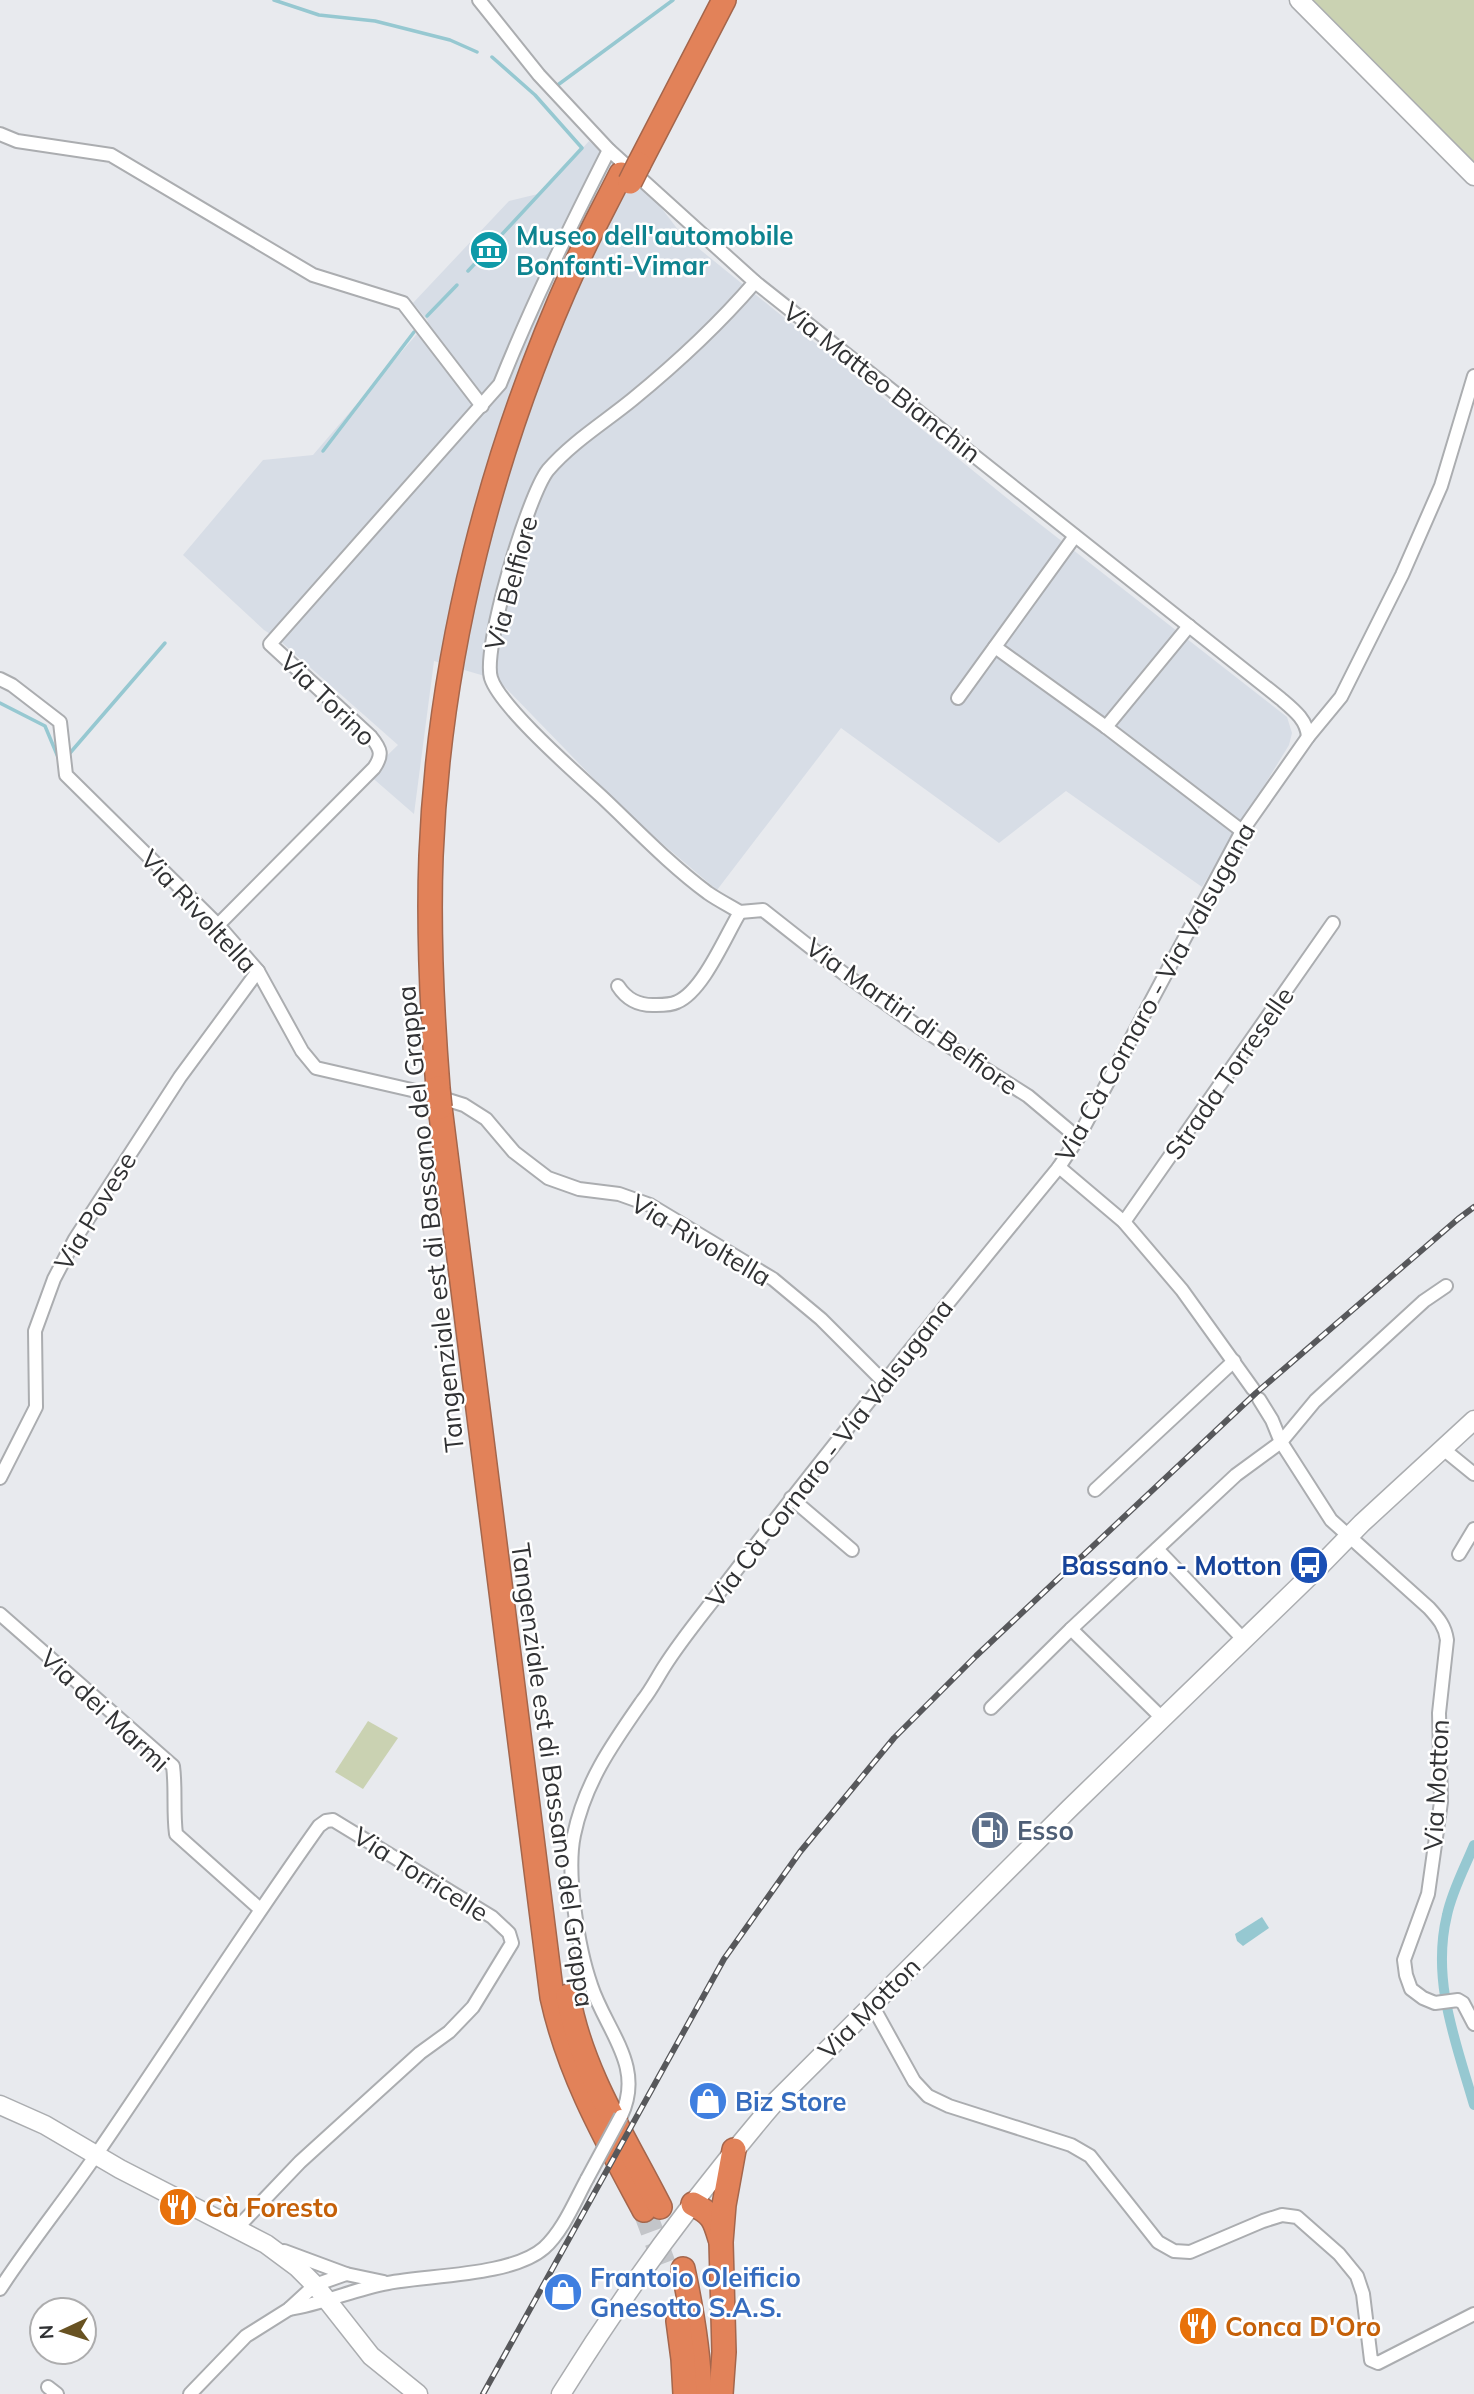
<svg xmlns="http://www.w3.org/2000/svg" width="1474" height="2394" font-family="Mulish,sans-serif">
<rect width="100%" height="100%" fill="#e8eaee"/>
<path fill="#d7dde6" d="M589,141L653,197L682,235L1013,503L1287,717L1292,733L1289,745L1202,887L1066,791L999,843L841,728L717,890L632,818L498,680L434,661L414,814L368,774L398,745L278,639L264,630L183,555L263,460L313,455L428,321L413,303L509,201L542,193Z"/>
<g fill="#cad2b2">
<path d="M1312,0H1474V168L1391,79Z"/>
<path d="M368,1721L398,1738L363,1789L335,1772Z"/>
</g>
<path fill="#96c8d1" d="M1262,1917L1269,1928L1243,1946L1237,1941L1235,1934Z"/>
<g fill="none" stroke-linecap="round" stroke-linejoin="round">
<g stroke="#96c8d1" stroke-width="3.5">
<path d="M274,0L319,15L375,21L450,40L477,52"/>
<path d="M555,87L673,0"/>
<path d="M468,271L582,148L535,95L492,57"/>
<path d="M427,316L457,285"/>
<path d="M323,451L414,332"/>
<path d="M0,703L45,726L58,757"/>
<path d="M70,753L165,643"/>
</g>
<path stroke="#96c8d1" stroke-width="10" d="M1474,1845C1465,1867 1452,1891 1447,1915C1431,1981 1456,2042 1474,2105"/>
<path stroke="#c3c5c9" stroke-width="23" stroke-dasharray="23 11" stroke-linecap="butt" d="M644,2210L668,2274"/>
<g stroke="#abadb0" stroke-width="16">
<g id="street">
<path d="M479,0L539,75L609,150L755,282L1281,699C1294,710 1307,720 1308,737"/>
<path d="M0,134L17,141L111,155L313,275L403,303L482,406"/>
<path d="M995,647L1106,727L1242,831"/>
<path d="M0,679L12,685L60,722L66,775L218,925L258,971L302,1051L316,1068L429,1094L464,1105L486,1119L514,1152L548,1178L579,1189L619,1194L650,1205L773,1279L821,1319L883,1381"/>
<path d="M958,698L1075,536"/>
<path d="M1106,727L1189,626"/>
<path d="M740,912C730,906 718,900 708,893C670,865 637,830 602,797C577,774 500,707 491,678C482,648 528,495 548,470C572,442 605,422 633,399C677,363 718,325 755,282"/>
<path d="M740,912L763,910L843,973L919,1027L1028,1096L1078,1138"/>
<path d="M218,925L374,768C383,755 381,749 371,737L270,644L500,384C532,304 570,227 609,150"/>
<path d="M618,986C627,1000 639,1006 656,1005C662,1005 671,1005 677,1002C703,991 725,937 740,912"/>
<path d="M1059,1167L1124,1222L1182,1290L1253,1389"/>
<path d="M1124,1222L1333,923"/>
<path d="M1259,1399L1272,1420L1281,1442L1331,1520L1429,1608C1439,1619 1445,1626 1447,1640L1439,1713L1441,1802L1428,1894L1404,1960L1406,1975L1411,1989L1423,1998L1435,2003L1458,2000L1463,2003L1474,2024"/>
<path d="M1442,1448L1474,1474"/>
<path d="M0,1478L36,1407L35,1331L54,1279L75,1239L180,1077L258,971"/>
<path d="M1095,1490L1234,1361"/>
<path d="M791,1498L852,1550"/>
<path d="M1157,1549L1243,1639"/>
<path d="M1459,1554L1474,1529"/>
<path d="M0,1614L173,1766C176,1788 173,1811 176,1834L260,1909"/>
<path d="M1071,1629L1162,1718"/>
<path d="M991,1708L1071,1629L1236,1475L1281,1442L1315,1401L1424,1301L1446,1286"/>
<path d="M872,2005L914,2081L928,2096L949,2106L1071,2145L1090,2156L1158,2242L1174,2251L1190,2252L1263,2221L1282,2215L1297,2217L1339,2254L1357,2276L1363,2294L1371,2360L1378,2363L1474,2314"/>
<path d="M621,2116C645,2066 606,2031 591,1985C578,1948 566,1873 574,1835C585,1782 613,1743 643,1700C651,1690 657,1678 664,1667C681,1640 702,1615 721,1590C831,1446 945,1306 1059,1167L1078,1138L1242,831L1308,737L1341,697L1402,575L1441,486L1474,376"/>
<path d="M284,2251L346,2274L384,2282"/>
<path d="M0,2289C30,2243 65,2200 96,2155C171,2046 242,1934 319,1826L326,1821L333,1820L492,1917L509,1933L512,1943L473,2007L449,2032L420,2053L300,2162L237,2228"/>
<path d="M289,2309C323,2304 354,2289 388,2283C429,2275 512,2276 544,2248C563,2231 575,2201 587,2179"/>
<path d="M48,2387L57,2394"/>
<path d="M190,2394L246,2336L289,2309L315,2285L346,2274"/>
</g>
</g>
<g stroke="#abadb0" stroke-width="21">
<g id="secondary">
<path d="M1299,0L1474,176"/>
<path d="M0,2105L45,2125L120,2169L266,2244L297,2267L315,2285L371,2356L418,2394"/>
<path d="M561,2394C625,2291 697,2193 776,2101L1070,1808L1321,1565L1362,1523L1474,1420"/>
</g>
</g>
<g stroke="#a4664c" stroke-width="26">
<g id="highway">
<path d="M639,164L724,0"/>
<path d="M438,1088C432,1011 428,934 431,856C439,653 492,448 576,264C590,233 606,204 621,174"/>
<path d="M440,1107L552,1997C569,2075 607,2141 644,2210"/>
<path d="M568,1996C581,2071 626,2140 660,2207"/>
<path d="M693,2204C712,2214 714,2218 720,2239"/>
<path d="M683,2269C692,2311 699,2351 700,2394"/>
<path d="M678,2321L683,2359L685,2394"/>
<path d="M721,2394L724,2352L721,2242L724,2205L734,2150"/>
</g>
</g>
<use href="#street" stroke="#fff" stroke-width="12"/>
<use href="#secondary" stroke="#fff" stroke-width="18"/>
<use href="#highway" stroke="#e28259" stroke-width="23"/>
<g stroke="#57585b" stroke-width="6">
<path id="rail" d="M483,2394L724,1959L800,1852L894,1738L976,1656L1256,1393L1458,1219L1474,1207"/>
</g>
<use href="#rail" stroke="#fff" stroke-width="3.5" stroke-dasharray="10" stroke-linecap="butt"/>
<g stroke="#abadb0" stroke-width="16" stroke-linecap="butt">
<path id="street-bridge" d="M587,2179L621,2116"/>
</g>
<g stroke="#a4664c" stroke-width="26" stroke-linecap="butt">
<g id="highway-bridge">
<path d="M630,182L639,164"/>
<path d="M438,1088L440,1107"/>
</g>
</g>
<use href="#street-bridge" stroke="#fff" stroke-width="12"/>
<use href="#highway-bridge" stroke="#e28259" stroke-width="23"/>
</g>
<defs>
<g id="museum-disc" transform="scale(2.0125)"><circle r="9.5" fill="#0f9aa8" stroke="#fff"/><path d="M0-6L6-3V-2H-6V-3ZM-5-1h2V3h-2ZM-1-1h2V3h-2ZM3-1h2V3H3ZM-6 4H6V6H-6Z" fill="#fff"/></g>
<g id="bus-disc" transform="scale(2.0125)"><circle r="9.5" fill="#1a4fb4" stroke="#fff"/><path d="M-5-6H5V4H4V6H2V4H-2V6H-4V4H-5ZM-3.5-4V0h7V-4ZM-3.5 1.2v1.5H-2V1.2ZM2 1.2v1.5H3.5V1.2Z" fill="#fff"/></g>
<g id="fuel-disc" transform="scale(2.0125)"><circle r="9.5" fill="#5c6f8a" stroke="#fff"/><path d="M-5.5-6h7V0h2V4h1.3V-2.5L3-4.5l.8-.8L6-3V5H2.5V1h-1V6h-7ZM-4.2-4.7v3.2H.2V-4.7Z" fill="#fff"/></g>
<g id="shop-disc" transform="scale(2.0125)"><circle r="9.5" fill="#3f7fe0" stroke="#fff"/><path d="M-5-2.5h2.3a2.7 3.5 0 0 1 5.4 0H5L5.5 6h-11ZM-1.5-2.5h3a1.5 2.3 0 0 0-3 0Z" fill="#fff"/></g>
<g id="restaurant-disc" transform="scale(2.0125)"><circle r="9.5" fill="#e8710a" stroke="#fff"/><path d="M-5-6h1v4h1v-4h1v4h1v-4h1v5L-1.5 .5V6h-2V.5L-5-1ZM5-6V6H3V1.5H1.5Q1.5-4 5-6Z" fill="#fff"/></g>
</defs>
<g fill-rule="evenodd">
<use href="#museum-disc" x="489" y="250"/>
<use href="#bus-disc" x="1309" y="1565"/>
<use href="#fuel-disc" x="990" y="1830"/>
<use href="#shop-disc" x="708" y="2101"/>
<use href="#restaurant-disc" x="178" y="2207"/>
<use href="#shop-disc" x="563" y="2292"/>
<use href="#restaurant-disc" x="1198" y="2326"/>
</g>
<g text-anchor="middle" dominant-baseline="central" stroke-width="5" stroke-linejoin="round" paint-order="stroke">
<g font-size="26" font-weight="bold" fill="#0d838f" stroke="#fff" text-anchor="start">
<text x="516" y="235">Museo dell'automobile<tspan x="516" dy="30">Bonfanti-Vimar</tspan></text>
</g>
<g font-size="26" fill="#313234" stroke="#fff">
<text transform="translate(882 382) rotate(38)">Via Matteo Bianchin</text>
<text transform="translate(511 583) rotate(-75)">Via Belfiore</text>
<text transform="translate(328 699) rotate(44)">Via Torino</text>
<text transform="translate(199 911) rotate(47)">Via Rivoltella</text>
<text transform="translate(1155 992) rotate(-61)">Via Cà Cornaro - Via Valsugana</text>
<text transform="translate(912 1016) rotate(35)">Via Martiri di Belfiore</text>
<text transform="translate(1229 1073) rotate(-55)">Strada Torreselle</text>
<text transform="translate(95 1211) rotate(-59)">Via Povese</text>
<text transform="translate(430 1219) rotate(-96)">Tangenziale est di Bassano del Grappa</text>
<text transform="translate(701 1240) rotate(30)">Via Rivoltella</text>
<text transform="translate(829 1453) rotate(-52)">Via Cà Cornaro - Via Valsugana</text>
<text transform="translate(105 1710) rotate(43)">Via dei Marmi</text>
<text transform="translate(553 1775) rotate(82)">Tangenziale est di Bassano del Grappa</text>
<text transform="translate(1436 1785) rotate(-87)">Via Motton</text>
<text transform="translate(421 1874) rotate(32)">Via Torricelle</text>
<text transform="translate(869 2008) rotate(-45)">Via Motton</text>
</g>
<g font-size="26" font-weight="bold" fill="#164399" stroke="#fff" text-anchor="end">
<text x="1282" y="1565">Bassano - Motton</text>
</g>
<g font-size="26" font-weight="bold" fill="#4e5e75" stroke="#fff" text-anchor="start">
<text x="1017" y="1830">Esso</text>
</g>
<g font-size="26" font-weight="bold" fill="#366cbe" stroke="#fff" text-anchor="start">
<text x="735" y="2101">Biz Store</text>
<text x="590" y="2277">Frantoio Oleificio<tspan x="590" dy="30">Gnesotto S.A.S.</tspan></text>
</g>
<g font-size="26" font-weight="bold" fill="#c56008" stroke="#fff" text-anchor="start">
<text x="205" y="2207">Cà Foresto</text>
<text x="1225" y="2326">Conca D'Oro</text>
</g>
</g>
<g transform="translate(63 2331) rotate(266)"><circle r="33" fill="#ffffff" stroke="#adadae" stroke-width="2"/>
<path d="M0-5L12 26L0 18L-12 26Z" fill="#685222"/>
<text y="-10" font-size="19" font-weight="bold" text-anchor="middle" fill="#313234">N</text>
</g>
</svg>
